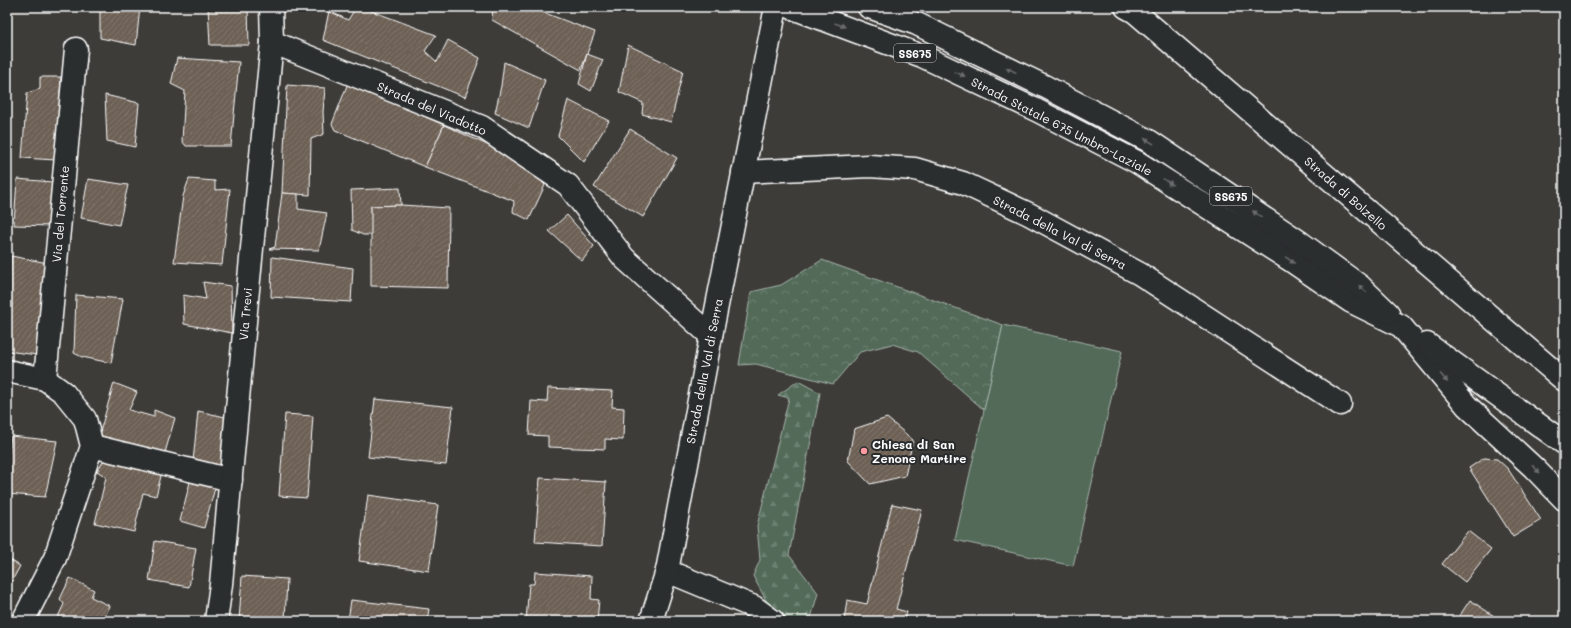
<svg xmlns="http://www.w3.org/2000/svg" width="1571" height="628" font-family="Mali,sans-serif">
<defs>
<pattern id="forest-firs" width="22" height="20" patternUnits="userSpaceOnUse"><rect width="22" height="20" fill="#526b59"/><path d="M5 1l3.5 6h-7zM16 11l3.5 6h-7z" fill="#6c8172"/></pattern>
<pattern id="park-crowns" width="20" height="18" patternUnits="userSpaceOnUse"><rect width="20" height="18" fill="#526b59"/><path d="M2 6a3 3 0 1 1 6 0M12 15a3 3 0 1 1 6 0" fill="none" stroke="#6c8172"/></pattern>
<pattern id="building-hatch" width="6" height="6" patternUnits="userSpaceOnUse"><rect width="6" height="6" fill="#6d6054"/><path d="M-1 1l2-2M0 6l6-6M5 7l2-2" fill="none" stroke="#83786e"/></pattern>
</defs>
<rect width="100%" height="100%" fill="#3e3c39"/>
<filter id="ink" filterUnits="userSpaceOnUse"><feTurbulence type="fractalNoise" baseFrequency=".025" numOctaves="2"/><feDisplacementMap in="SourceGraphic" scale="8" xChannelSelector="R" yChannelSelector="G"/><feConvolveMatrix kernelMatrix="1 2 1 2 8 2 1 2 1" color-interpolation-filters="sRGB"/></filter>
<g filter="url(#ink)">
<path fill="url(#forest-firs)" stroke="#a8b5ac" d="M798,381L820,393L789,555L818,593L811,618L805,621H786L768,604L753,576L760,560L757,526L789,398L778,395Z"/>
<path fill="url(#park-crowns)" stroke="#a8b5ac" d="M822,260L1003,325L984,410L918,352L892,344L860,352L833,384L756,364L739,365L751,292L781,285Z"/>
<path fill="#526b59" stroke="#a8b5ac" d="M1003,325L1122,351L1073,566L955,540Z"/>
<g fill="url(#building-hatch)" stroke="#fff">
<path d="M7,7H11L10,93H7Z"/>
<path d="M100,7H140L136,45L100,38Z"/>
<path d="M208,7H248L249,45H210Z"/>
<path d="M356,7H361L436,35L425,51L437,62L448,40L480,58L465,97L323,40L329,11L348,20Z"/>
<path d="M493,7H529L595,32L581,70L492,20Z"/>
<path d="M628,45L683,71L671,122L642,114L643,103L619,92Z"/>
<path d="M587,54L603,60L591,91L579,84Z"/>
<path d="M177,58L239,62L231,146H186L182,141L185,91L171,84Z"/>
<path d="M504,62L545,80L529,128L495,113L501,86Z"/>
<path d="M40,77H61L56,160L22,158L27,93L40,89Z"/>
<path d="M348,83L444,125L425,167L335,130L332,124Z"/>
<path d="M287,85L325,88L323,112L324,134L311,139L310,195L282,193Z"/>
<path d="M105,95L139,103L135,147L107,141Z"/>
<path d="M568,100L609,121L584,162L558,136Z"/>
<path d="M444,125L520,160L545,185L529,220L513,212L514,201L425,167Z"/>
<path d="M630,129L677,158L643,217L594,187Z"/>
<path d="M17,179L52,182V226L14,225Z"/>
<path d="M88,179L128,185L119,225L81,218Z"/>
<path d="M189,179L215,181V190L230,189L222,265L174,262L183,196Z"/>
<path d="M400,188L401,205L371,206L372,235H363L352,230L351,190Z"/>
<path d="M282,193L298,194V209L327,213L319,250L269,249L275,247Z"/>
<path d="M401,205L449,208L448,288L371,286V206Z"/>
<path d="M567,215L594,246L582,261L549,231Z"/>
<path d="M11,256L48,263L37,355L7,351Z"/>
<path d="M272,257L353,268L351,302L271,297Z"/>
<path d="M203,282L231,286L232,333L184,324L183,295L206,299Z"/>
<path d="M76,295L123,299L111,363L82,357L74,353Z"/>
<path d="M114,383L137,392L129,410L154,417V410L175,418L164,456L98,439Z"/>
<path d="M548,388L613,391L612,407L624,408L623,440L605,439V449L548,447V436L529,435L531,401L547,402Z"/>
<path d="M375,399L453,407L446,465L368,457Z"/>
<path d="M198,411L225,417L220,470L193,462Z"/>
<path d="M285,414L313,416L307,498L279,496Z"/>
<path d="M887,418L913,440L905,476L870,484L848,461L854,429Z"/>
<path d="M11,436L57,441L45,497L7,494V464Z"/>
<path d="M1484,458L1497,459L1508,469L1541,520L1513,537L1469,468Z"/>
<path d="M105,459L162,472L156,496L143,493L134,532L95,523L106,477L97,471Z"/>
<path d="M540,478L606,482L602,546L535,542Z"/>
<path d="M190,482L215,488L204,528L180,521Z"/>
<path d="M368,495L438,505L429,571L359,561Z"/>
<path d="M892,504L922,510L896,609L907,612L904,621H844L847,600L867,604Z"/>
<path d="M1468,531L1491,549L1465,582L1442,564Z"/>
<path d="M155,541L196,548L189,587L149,580Z"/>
<path d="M7,558L20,566L7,590Z"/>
<path d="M535,572L592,576L591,599L599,600L597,621H526L529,584H534Z"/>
<path d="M242,576L287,579L285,621H239Z"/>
<path d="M70,578L94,590L91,597L110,606L103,621H56L64,604L60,599Z"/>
<path d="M351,600L429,609L427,621H348Z"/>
<path d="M1470,600L1494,616L1490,621H1456Z"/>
</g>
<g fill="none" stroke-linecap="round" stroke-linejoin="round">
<g stroke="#fff" stroke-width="25">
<g id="street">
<path d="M1126,7L1135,12L1564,380"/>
<path d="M272,42L482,127L568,185L624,258L711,336"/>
<path d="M743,172L869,166L915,169L963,183L1029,214L1140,274L1340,404"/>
<path d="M7,371L45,379L64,393L85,419L92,446L55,558L23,621"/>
<path d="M45,379L76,49"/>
<path d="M92,446L231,480"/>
<path d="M667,571L754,607L773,621"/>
<path d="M216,621L221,584L247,300L272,42L271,7"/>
</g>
</g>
<g stroke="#fff" stroke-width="25">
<path id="secondary" d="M651,621L667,571L711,336L776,7"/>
</g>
<g stroke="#fff" stroke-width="25">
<g id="highway">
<path d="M790,7L922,56L1036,110L1137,162L1290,260L1350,301L1401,326L1467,406L1534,468L1564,499"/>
<path d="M869,7L917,24L1046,87L1149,141L1301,243L1360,286L1388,313"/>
<path d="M1427,344L1564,443"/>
</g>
</g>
<use href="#street" stroke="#2a2d2e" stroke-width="22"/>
<use href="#secondary" stroke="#2a2d2e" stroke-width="22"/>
<use href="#highway" stroke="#2a2d2e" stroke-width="22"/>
</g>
<defs><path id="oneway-solid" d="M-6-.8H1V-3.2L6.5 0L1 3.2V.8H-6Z"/></defs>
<g fill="#6a6c6d">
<use href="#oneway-solid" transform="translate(840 25) rotate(20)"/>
<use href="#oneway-solid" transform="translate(1011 70) rotate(-154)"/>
<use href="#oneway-solid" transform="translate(960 74) rotate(26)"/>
<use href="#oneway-solid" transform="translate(1149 141) rotate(-149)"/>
<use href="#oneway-solid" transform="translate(1168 182) rotate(33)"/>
<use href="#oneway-solid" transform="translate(1257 214) rotate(-146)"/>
<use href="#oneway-solid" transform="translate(1290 260) rotate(34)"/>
<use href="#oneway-solid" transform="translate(1363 289) rotate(-138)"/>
<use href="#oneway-solid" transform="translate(1444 378) rotate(50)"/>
<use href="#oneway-solid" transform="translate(1536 469) rotate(45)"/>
</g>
</g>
<circle fill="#ff9aa2" stroke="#2a2d2e" stroke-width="1.5" cx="864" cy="451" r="4"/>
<g text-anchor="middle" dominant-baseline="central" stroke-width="4" stroke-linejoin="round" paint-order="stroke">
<g fill="#2a2d2e" stroke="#bfc0c0" stroke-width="1">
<rect x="894" y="44" width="42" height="18" rx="3"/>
<rect x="1210" y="187" width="42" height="18" rx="3"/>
</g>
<g font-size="11" font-weight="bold" fill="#fff">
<text x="915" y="53">SS675</text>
<text x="1231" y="196">SS675</text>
</g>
<g font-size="12" fill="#fff" stroke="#2a2d2e">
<text transform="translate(432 108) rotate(23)">Strada del Viadotto</text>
<text transform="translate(1062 126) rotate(27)">Strada Statale 675 Umbro-Laziale</text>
<text transform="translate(1346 193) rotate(41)">Strada di Bolzello</text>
<text transform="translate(60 214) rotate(-85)">Via del Torrente</text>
<text transform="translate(1060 232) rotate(27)">Strada della Val di Serra</text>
<text transform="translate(245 314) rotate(-85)">Via Trevi</text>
<text transform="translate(704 371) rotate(-79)">Strada della Val di Serra</text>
</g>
<g font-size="12" font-weight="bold" fill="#fff" stroke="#2a2d2e" text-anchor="start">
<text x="872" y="444">Chiesa di San<tspan x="872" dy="14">Zenone Martire</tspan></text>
</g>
</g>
<rect width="1571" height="628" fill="none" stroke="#2a2d2e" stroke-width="24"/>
<rect x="12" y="12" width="1547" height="604" fill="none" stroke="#fff" stroke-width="1.5" filter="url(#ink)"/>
</svg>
